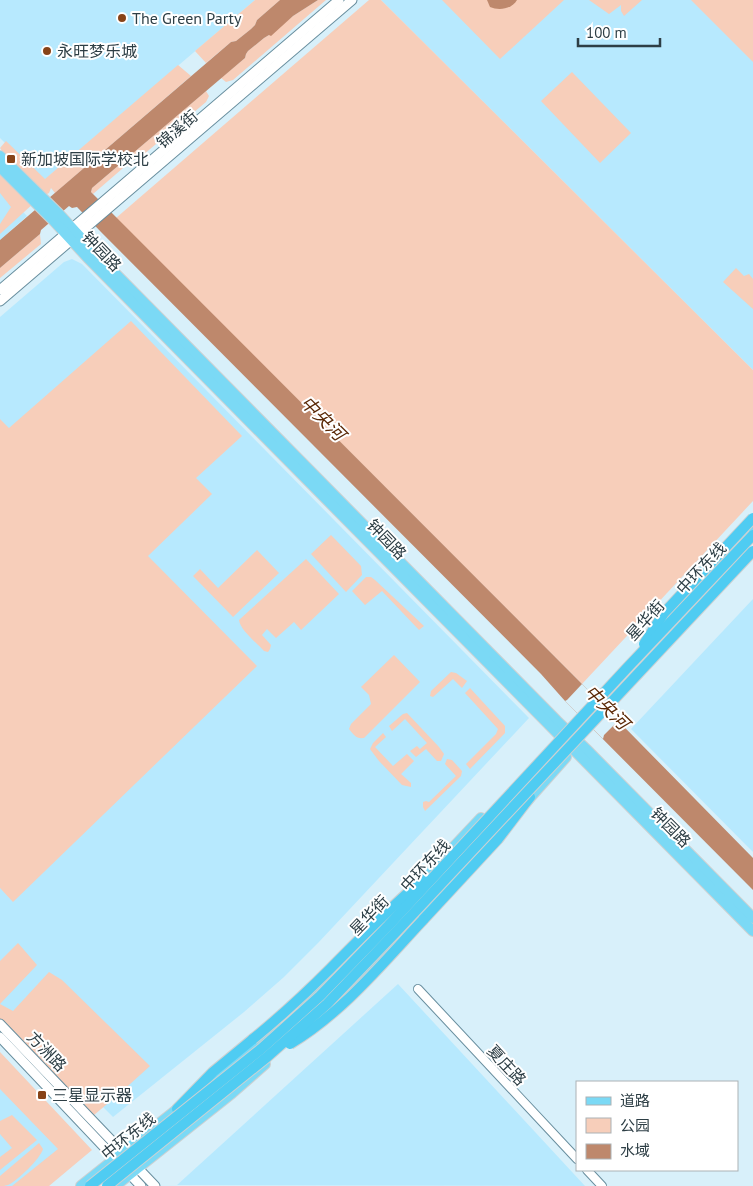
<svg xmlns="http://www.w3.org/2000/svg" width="753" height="1186" font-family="'PT Sans','Noto Sans SC',sans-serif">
<rect width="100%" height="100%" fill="#d8f0fa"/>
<g fill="#b7e9fe">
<path d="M0,0H255L43,181L0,138Z"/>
<path d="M381,0H732L753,20V370Z"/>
<path d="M0,188L27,216L0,240Z"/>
<path d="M72,259L82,264L529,718L318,943L284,977L244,1012L113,1117L0,1004V317L64,262Z"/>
<path d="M753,599V852L631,729Z"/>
<path d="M398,984L585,1186L177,1185Z"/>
<path d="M0,1056L81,1144L27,1186H0Z"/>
</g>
<g fill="#f7ceba">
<path d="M255,0H280L257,20L255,25L251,29L236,41L231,42L206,63L195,51Z"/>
<path d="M318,0H326L233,80L226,82L221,78L245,58L246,54L248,51L264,38L269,35L293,16Z"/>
<path d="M369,0H381L753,370V501L582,684L116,218Z"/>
<path d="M442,0H564L500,59Z"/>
<path d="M589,0H642L624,16L621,11V5L609,14Z"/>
<path d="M691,0H753V62Z"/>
<path d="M178,65L191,76L55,193L51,188L49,193L45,195L7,158L0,148L6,141L45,179Z"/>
<path d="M572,72L631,133L600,163L541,101Z"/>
<path d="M206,91L209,96L206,102L143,155L130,162L93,194L91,192L92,188Z"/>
<path d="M0,167L35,202L0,234V224L11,207L0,193Z"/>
<path d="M40,234L41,244L0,278V268Z"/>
<path d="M736,268L744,276L749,274L753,279V309L723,282Z"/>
<path d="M131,321L242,436L196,478L212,494L148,556L257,666L13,902L0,888V419L9,428Z"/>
<path d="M331,535L361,566L362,575L346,592L311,554Z"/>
<path d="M257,550L279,573L233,617L193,576L200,569L218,588Z"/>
<path d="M306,559L339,594L301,630L294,622L276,638L267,629L262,635L271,645L270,649L268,652L264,651C257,643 240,630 239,620Z"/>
<path d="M366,577H371L375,580L424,626L419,630L382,591L365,605L352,591Z"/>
<path d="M394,655L420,682L364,738C356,739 354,735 349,729L351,724L371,704L369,695L361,687Z"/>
<path d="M451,672L456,673L467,681L462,688L453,679L433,697L430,696L431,691Z"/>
<path d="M470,688L505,726V733L470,769L466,764L496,734L498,729L465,693Z"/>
<path d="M407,713L439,747L444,754L441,761H437L426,749L416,757L410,751L417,746L420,749L427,743L405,719L392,731L389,726L403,714Z"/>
<path d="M383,733L386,737L375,747L393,766L407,754L414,761L401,774L411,783V787L402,785L379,761L370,749L373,743Z"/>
<path d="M447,759L452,760L462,771L461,776L425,811L423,807V802L426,801L429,802L456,776L445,764Z"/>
<path d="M18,943L37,965L0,1004L13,1011L49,972L62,980L150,1066L119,1094L94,1115L0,1020V961Z"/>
<path d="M0,1052L92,1150L49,1186H12L58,1149L0,1089Z"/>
<path d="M12,1115L37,1140L0,1170V1157L12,1148L0,1134V1121Z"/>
<path d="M39,1143L43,1149C40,1159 18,1180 8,1185C5,1186 3,1186 0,1186V1176Z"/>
</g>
<g fill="#be886c">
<path d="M280,0H318L293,16L271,36L269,35L264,38L248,51L246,54L245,58L92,188L91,192L582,684L753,858V890L565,701L541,674L101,232L77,207L72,208L69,206L41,230L40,234L0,268V240L231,42L236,41L251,29L255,25L257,20Z"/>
<path d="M487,0H517C512,9 499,11 490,7Z"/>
</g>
<path fill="#d8f0fa" d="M582,684L618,721L604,735L603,739L565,701L567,700Z"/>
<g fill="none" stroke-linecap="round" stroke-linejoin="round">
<g stroke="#688e9e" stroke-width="10">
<g id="tertiary">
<path d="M418,989L577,1159"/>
<path d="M587,1170L602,1186"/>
</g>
</g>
<g stroke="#688e9e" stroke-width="11">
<g id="secondary">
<path d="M0,290L339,0"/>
<path d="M0,301L352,0"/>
<path d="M0,1024L155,1186"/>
<path d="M0,1037L141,1186"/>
</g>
</g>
<g stroke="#cdd1d2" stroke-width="12">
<g id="primary">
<path d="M0,156L58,213L94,252L557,721L586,749L753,918"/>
<path d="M0,167L54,221L88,258L753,931"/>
<path d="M659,626L753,526"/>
<path d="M526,802L566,757"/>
<path d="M419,884L481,818"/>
<path d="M405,929L504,826"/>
<path d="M301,1003L329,977"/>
<path d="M322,1016L331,1008L392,943"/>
<path d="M203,1088L276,1026"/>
<path d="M81,1186L184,1104"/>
<path d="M115,1186L232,1093L265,1064"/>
</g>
</g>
<g stroke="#cdd1d2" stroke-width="12">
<g id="trunk">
<path d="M423,920L498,839L530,797"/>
<path d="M177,1109L213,1072L253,1039"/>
</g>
</g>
<use href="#tertiary" stroke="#fff" stroke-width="8"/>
<use href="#secondary" stroke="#fff" stroke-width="9"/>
<use href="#primary" stroke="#7bd9f5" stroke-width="10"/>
<use href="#trunk" stroke="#4fccf2" stroke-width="10"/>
<g stroke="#cdd1d2" stroke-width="12" stroke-linecap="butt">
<g id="trunk-bridge">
<path d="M644,644L664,613L753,518"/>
<path d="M253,1039C280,1017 306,993 330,969C361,938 391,906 425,878"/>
<path d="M290,1044C342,1013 382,964 423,920"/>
<path d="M90,1186L261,1049L320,996L388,926L627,668L753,535"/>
<path d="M107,1186L267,1057L327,1004L395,933L753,551"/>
</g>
</g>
<use href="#trunk-bridge" stroke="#4fccf2" stroke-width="10"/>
</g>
<g fill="#874318" stroke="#fff" stroke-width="2">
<circle cx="122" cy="18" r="5"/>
<circle cx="47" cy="51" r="5"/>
<rect x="6" y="154" width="10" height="10" rx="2.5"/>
<rect x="37" y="1090" width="10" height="10" rx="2.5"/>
</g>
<g text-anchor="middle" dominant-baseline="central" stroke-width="4" stroke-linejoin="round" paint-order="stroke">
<g font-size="16" fill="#2d3e45" stroke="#fff" text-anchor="start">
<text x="132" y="18">The Green Party</text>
<text x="57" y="51">永旺梦乐城</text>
<text x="21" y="159">新加坡国际学校北</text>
<text x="52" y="1095">三星显示器</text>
</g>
<g font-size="16" fill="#2d3e45" stroke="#fff">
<text transform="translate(177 129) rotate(-41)">锦溪街</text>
<text transform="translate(102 251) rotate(46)">钟园路</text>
<text transform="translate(387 539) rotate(46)">钟园路</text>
<text transform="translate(701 568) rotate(-47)">中环东线</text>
<text transform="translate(645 620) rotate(-48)">星华街</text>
<text transform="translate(671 827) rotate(45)">钟园路</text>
<text transform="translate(425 865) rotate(-47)">中环东线</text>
<text transform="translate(369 915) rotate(-46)">星华街</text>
<text transform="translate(47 1051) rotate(46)">方洲路</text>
<text transform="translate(507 1065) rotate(47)">夏庄路</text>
<text transform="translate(128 1136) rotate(-39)">中环东线</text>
</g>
<g font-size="18" font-style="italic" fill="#5a2806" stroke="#fff">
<text transform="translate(323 418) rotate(45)">中央河</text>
<text transform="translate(607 707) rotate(45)">中央河</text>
</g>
</g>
<rect x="576" y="1081" width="162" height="90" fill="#ffffff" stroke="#abb2b5"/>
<rect x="586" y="1097" width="25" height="8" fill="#7bd9f5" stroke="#abb2b5"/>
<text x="620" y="1106" font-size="15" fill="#2d3e45">道路</text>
<rect x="586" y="1118" width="25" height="15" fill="#f7ceba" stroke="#abb2b5"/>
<text x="620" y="1131" font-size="15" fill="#2d3e45">公园</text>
<rect x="586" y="1144" width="25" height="15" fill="#be886c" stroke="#abb2b5"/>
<text x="620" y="1156" font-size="15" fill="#2d3e45">水域</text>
<path d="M578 38v8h82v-8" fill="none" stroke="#2d3e45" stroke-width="2.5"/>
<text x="586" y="38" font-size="15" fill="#2d3e45" stroke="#ffffff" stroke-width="4" paint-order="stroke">100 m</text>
</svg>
